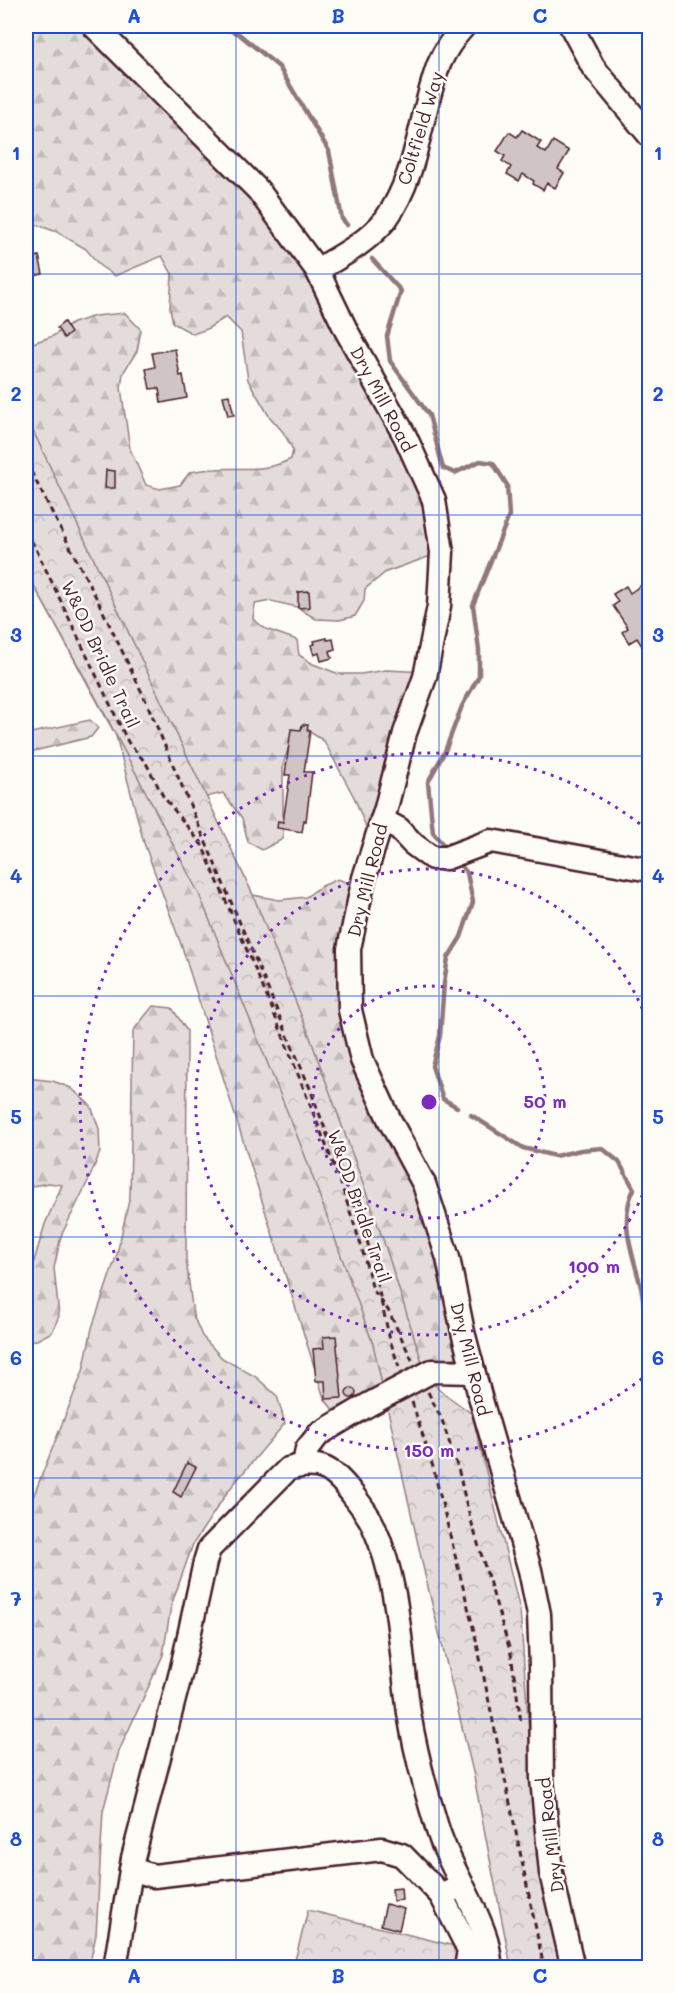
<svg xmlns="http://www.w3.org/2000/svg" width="675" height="1993" viewBox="0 0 675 1993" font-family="Mali,sans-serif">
<defs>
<pattern id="forest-firs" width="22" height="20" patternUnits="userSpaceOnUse" patternTransform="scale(1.5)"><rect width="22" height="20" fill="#e3dcda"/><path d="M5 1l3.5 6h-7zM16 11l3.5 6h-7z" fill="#c4bcbb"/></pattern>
<pattern id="park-crowns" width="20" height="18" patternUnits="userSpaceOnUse" patternTransform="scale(1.5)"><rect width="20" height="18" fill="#e3dcda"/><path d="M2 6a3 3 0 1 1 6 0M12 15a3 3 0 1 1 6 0" fill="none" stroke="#c4bcbb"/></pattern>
</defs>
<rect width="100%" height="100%" fill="#fdfcf7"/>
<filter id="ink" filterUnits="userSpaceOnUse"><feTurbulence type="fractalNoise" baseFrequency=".0167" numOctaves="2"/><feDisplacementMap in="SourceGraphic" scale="12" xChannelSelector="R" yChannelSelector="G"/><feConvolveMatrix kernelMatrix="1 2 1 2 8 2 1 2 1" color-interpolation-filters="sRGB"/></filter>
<g filter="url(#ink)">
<g fill="url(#forest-firs)" stroke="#967e82" stroke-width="1.5">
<path d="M26 26H93L258 190 405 436 442 552 386 572 365 589 364 601 355 616 340 620 316 619 297 607 271 601 255 604 253 619 266 629 297 640 299 655 313 664 339 674H361L386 670 426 672 371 854 366 827 354 797 324 741 307 730 293 733 283 765V839L262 850 248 842 242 818 223 793 206 797 253 895 279 900 306 897 320 887 338 879 362 888 350 1005 424 1184 470 1356 422 1362 362 1274 382 1384 333 1410 324 1398 183 950 144 843 116 736 26 571V341L33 343 53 336 73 323 95 316 125 313 141 330 137 351 123 373 121 388 130 449 146 485 160 489 180 485 190 472C198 471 207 469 215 469 244 467 264 473 291 459L293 450 283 432 269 416 248 380 241 332 226 317 207 329 193 334 173 323 170 308 172 274 162 256 115 276 100 266 86 249 57 232 26 221Z"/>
<path d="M90 720 98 728 91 737 26 753V734Z"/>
<path d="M153 1006 172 1008 187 1031 186 1259 193 1315 202 1336 222 1358 256 1377 277 1396 285 1423 228 1491 193 1544 171 1606 163 1655 119 1751 103 1811 96 1935 89 1967H26V1515L83 1371 92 1328 117 1254 130 1196 133 1031Z"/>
<path d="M26 1078 53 1081 71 1088 91 1106 99 1129 100 1152 90 1177 61 1236 54 1268 59 1316 52 1332 37 1340 26 1341V1288L45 1224 62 1185 49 1183 26 1187Z"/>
</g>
<g fill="url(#park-crowns)" stroke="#967e82" stroke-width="1.5">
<path d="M26 416 253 895 311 1040 384 1242 422 1362 438 1389 472 1414 520 1610 536 1827 563 1967H511L473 1772 425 1575 373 1344 304 1153 199 894 106 716 26 571Z"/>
<path d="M308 1910 463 1948 457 1967 293 1968Z"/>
</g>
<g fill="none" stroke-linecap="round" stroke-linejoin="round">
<g stroke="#91777b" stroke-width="4.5">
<path d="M218 26 239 34 279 67 329 151 342 219 347 225"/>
<path d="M372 259 401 291 387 336 390 361 429 415 443 468 455 473 480 461 493 463 507 485 509 516 473 605 479 650V676L462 706 445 751 428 782 433 833 446 848"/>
<path d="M457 861 467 873 473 902 461 937 448 958 444 983 440 1036 432 1066 443 1099 457 1107"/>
<path d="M471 1115 523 1148 555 1156 581 1150 602 1148 619 1162 634 1189C617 1223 635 1258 642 1292 646 1314 648 1335 650 1357"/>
</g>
</g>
<g fill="#d0c5c4" stroke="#4a1f2b" stroke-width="1.5">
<path d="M522 130 541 142 537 148 546 153 553 141 569 151 558 169 564 173 555 188 547 183 543 190 533 184 534 181 523 174 519 181 507 174 511 167 502 161 505 156 497 151 509 132 517 137Z"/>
<path d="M39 256 43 274 26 278V259Z"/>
<path d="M64 322 71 333 64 338 57 328Z"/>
<path d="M175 349 180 376 183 375 187 398 161 403 159 388 150 389 146 369 155 367 152 353Z"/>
<path d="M229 395 234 415 228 416 223 396Z"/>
<path d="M106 470 115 471V488H105Z"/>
<path d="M650 579V600L647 601 650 604V647L647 643 642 646 637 638 629 643 622 632 628 628 613 606 618 602 613 594 626 586 630 593Z"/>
<path d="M309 591 310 607 298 608V592Z"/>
<path d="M327 638V640L333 639 335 649 330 651 332 658 321 661 319 653 314 655 311 645 315 644 314 641Z"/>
<path d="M302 725H308L307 730 310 731 304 772H312L306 821 304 820 302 832 277 828 278 821 283 822 290 775H285L291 729 301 730Z"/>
<path d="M336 1336 342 1398 326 1399 325 1381H316L313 1349 324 1348 323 1337Z"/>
<circle cx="351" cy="1393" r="5"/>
<path d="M187 1463 196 1467 181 1497 173 1492Z"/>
<path d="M401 1888 402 1900 393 1901 392 1889Z"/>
<path d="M386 1904 404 1909 399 1930 381 1925Z"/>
</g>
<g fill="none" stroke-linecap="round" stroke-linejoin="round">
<g stroke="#4a1f2b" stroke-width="27">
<g id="minor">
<path d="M94 26 258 190 317 270 347 332 405 436 434 500 442 552 439 606 425 677 405 733 386 808 364 878 349 949 350 1010 362 1060 390 1121 424 1184 448 1258 463 1332 481 1400 530 1570 539 1614 541 1666 542 1779 551 1873 573 1968"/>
<path d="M571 26 593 67 650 136"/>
<path d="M317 270C341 256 368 242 386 219 418 175 420 114 439 64 445 50 454 37 464 26"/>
<path d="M382 820 399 829 413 844 432 858H446L491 841 650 870"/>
<path d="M304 1465 307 1449 319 1434 368 1405 432 1371 473 1372"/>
<path d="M131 1869 154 1876 382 1849 402 1855 441 1895 462 1885"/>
<path d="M441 1895 469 1950 466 1968"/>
<path d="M115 1968 133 1858 182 1668 205 1562 209 1549 288 1469C320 1460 333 1468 353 1495 360 1504 368 1514 373 1525 400 1584 400 1650 409 1713 415 1750 425 1788 436 1824 447 1863 472 1897 485 1936 489 1946 489 1957 491 1968"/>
</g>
</g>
<g stroke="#4a1f2b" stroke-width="3" stroke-dasharray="6 4.5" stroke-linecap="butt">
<path d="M26 462 99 603 146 701 309 1086 368 1244 390 1340 399 1367"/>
<path d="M26 531 37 551 128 742 146 763 163 796 202 845 273 1011 339 1178 361 1245 373 1290 388 1310 413 1362"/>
<path d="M428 1392 442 1420 459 1472 467 1507 511 1654 521 1722"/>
<path d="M412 1402 433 1467 476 1639 544 1968"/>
</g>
<use href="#minor" stroke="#fdfcf7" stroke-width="22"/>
</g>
</g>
<path fill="none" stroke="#1d4ed8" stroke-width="1.5" stroke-opacity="0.55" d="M236 26V1968M439 26V1968M26 274H650M26 515H650M26 756H650M26 996H650M26 1237H650M26 1478H650M26 1719H650"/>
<g fill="none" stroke="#7b2cbf" stroke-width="3" stroke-dasharray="3 6">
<circle cx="429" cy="1102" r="116"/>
<path d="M649 1178A233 233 0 1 1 649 1026"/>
<path d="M649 1373A349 349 0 1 1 649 831"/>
</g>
<g text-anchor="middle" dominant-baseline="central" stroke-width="5" stroke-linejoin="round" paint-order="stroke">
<g font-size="18" fill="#4a1f2b" stroke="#fdfcf7">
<text transform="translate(420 128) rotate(-73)">Coltfield Way</text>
<text transform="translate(383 399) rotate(62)">Dry Mill Road</text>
<text transform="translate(101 654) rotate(65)">W&amp;OD Bridle Trail</text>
<text transform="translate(367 880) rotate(-76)">Dry Mill Road</text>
<text transform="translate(360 1206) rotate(71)">W&amp;OD Bridle Trail</text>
<text transform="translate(471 1359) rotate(76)">Dry Mill Road</text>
<text transform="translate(550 1835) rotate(-97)">Dry Mill Road</text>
</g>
</g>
<circle cx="429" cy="1102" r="9" fill="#7b2cbf" stroke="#fdfcf7" stroke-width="3"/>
<g font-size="18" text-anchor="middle" font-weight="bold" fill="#7b2cbf" stroke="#fdfcf7" stroke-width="5" stroke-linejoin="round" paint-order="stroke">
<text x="545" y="1108">50 m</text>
<text x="594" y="1273">100 m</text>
<text x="429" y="1457">150 m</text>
</g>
<rect width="675" height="1993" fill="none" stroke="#fdfcf7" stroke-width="66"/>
<rect x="33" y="33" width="609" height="1927" fill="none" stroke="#1d4ed8" stroke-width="2"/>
<g font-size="20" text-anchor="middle" font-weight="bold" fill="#1d4ed8">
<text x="134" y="23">A</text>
<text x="338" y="23">B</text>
<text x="540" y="23">C</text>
<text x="16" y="160">1</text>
<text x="658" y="160">1</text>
<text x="16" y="401">2</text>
<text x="658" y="401">2</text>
<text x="16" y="642">3</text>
<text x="658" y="642">3</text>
<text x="16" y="883">4</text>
<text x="658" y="883">4</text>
<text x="16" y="1124">5</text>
<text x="658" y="1124">5</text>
<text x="16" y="1365">6</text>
<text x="658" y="1365">6</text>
<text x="16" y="1606">7</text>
<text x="658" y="1606">7</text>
<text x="16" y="1846">8</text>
<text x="658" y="1846">8</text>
<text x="134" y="1983">A</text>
<text x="338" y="1983">B</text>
<text x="540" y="1983">C</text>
</g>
</svg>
